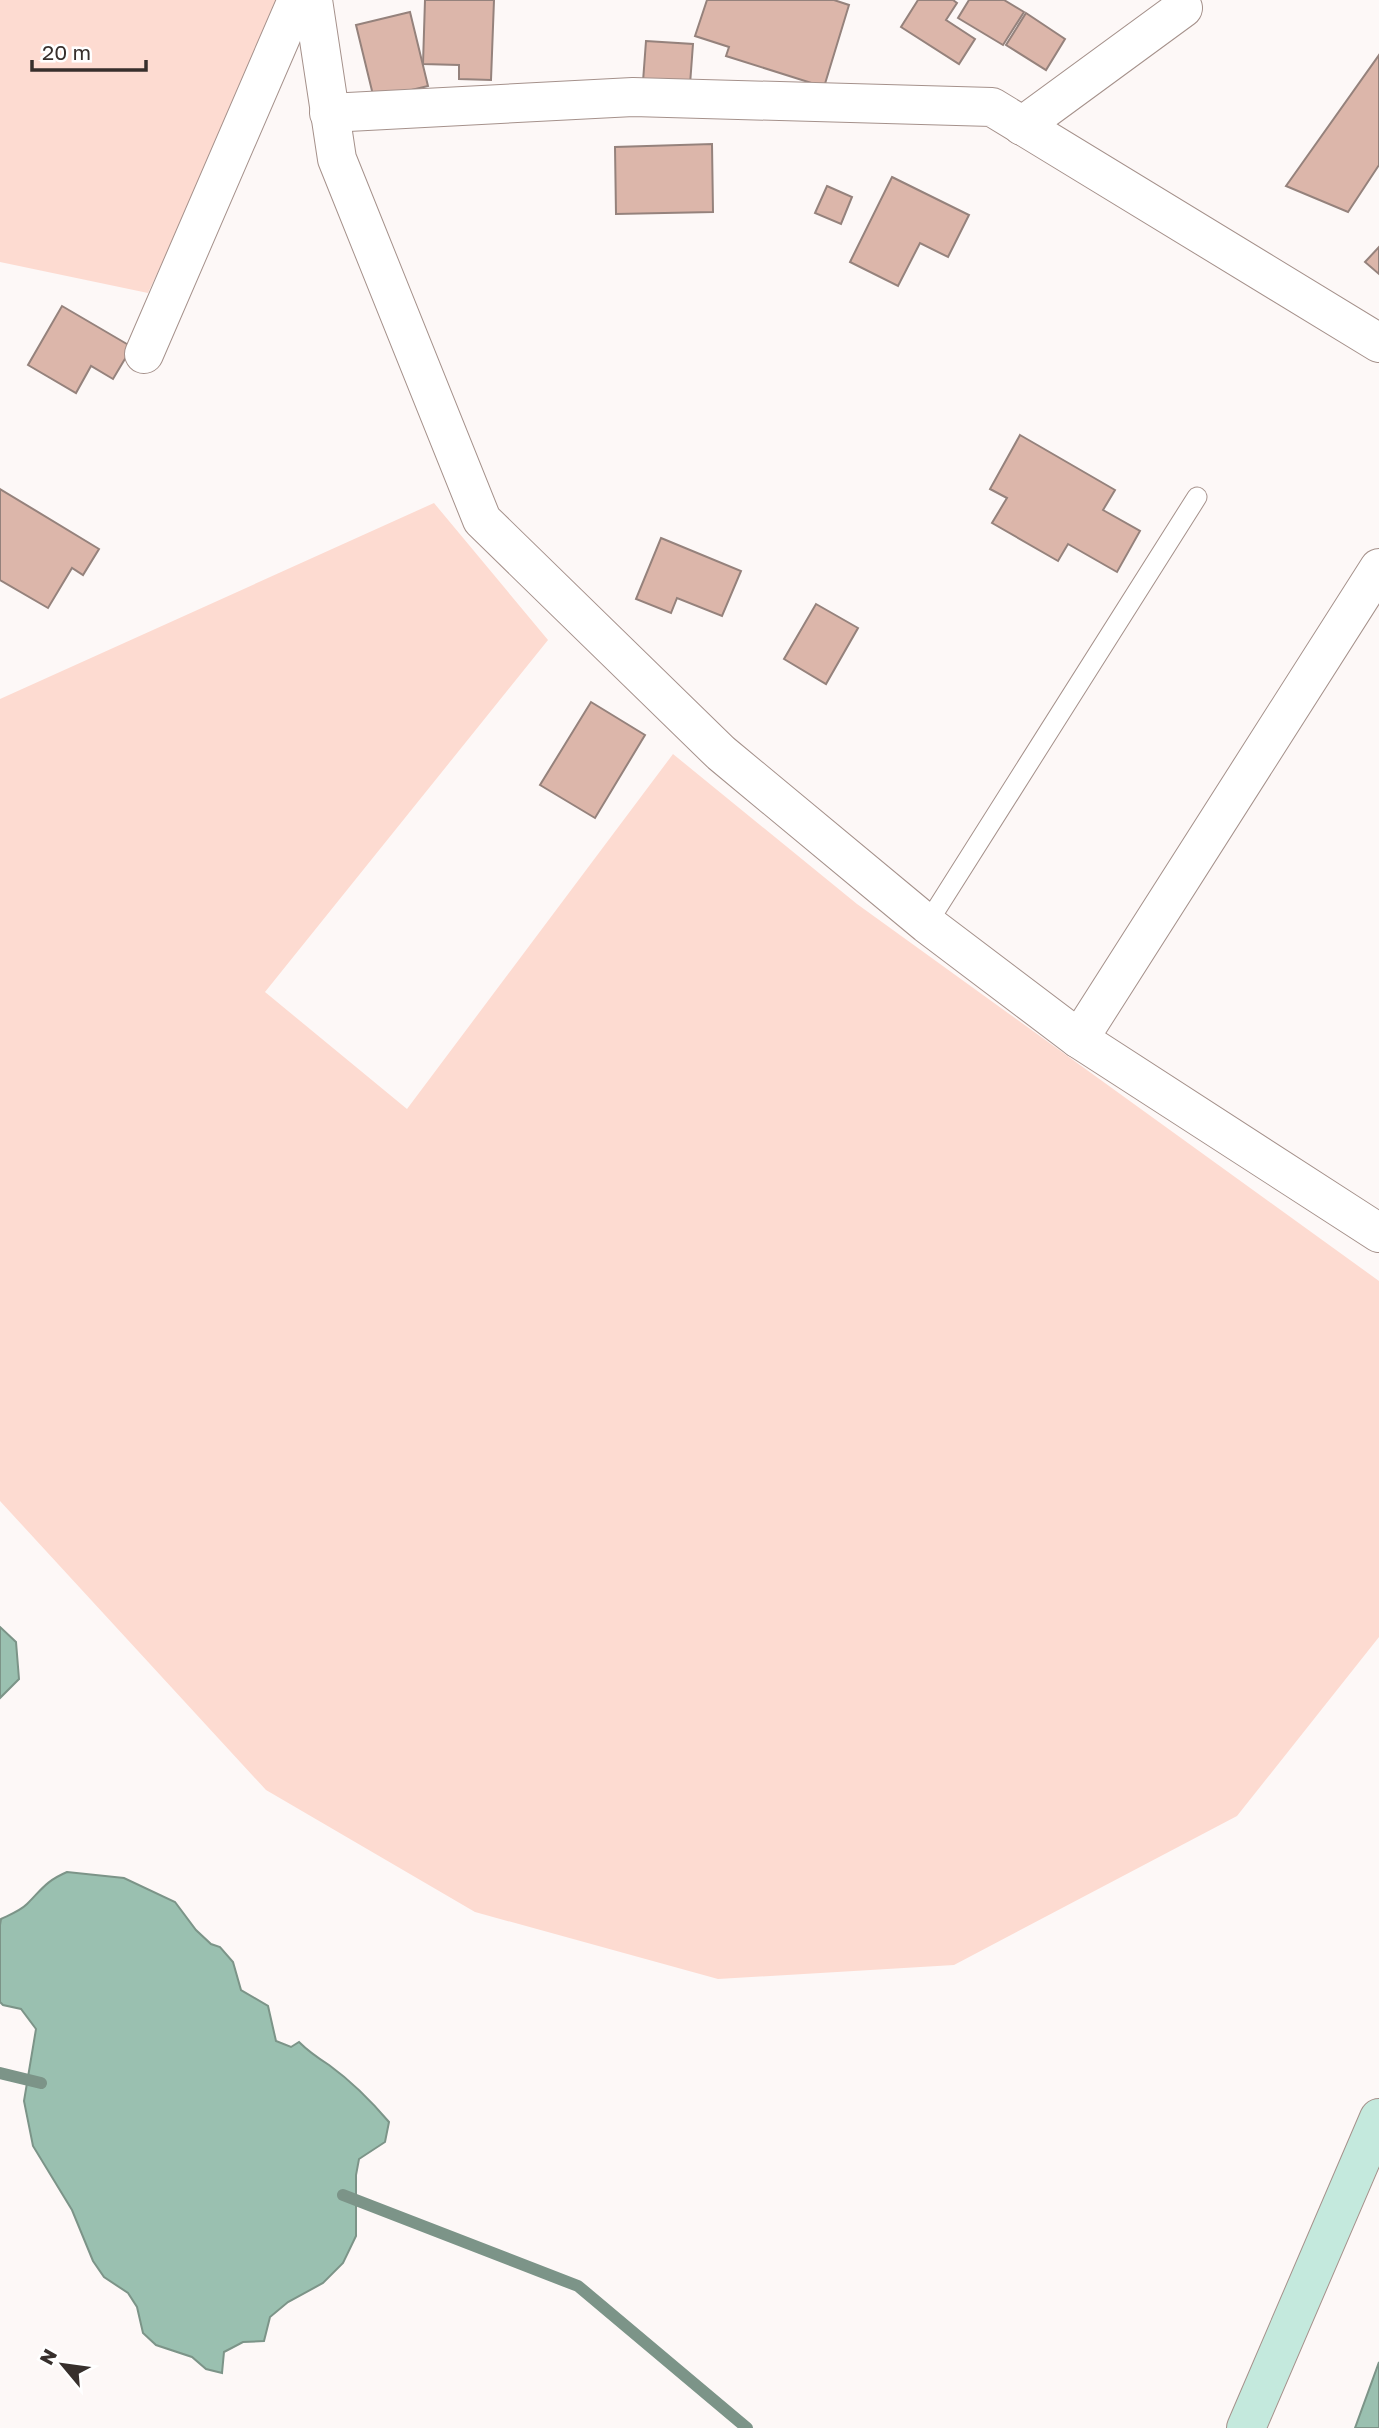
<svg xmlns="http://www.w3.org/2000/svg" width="1379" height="2428" viewBox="0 0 1379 2428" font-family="'Golos Text',sans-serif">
<rect width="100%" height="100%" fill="#fdf8f7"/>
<g fill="#fddbd1">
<path d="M0 0H285L148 293 0 262Z"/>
<path d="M434 503 548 640 265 992 407 1109 673 754 857 904 1379 1281V1637L1237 1816 954 1965 718 1979 475 1912 266 1790 0 1501V699Z"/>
</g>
<g fill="#9ac0b0" stroke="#7c9488" stroke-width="2">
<path d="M0 1627 16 1642 19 1679 0 1698Z"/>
<path d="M67 1872 124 1878 175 1902 196 1930 211 1944 220 1947 233 1962 241 1990 268 2006 276 2041 291 2047 299 2042C309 2052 318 2058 329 2065 351 2081 372 2102 389 2122L385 2142 359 2159 356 2175V2236L343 2263 323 2283 288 2302 270 2317 264 2341 243 2342 224 2352 222 2373 206 2369 192 2357 156 2345 143 2333 137 2307 128 2293 104 2277 93 2261 72 2210 33 2146 24 2101 36 2029 21 2009 3 2005 0 2002V1925L1 1919C9 1915 20 1911 27 1904 42 1889 46 1881 67 1872Z"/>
<path d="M1379 2362V2428H1355Z"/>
</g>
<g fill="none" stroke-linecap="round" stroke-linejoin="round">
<g stroke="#7c9488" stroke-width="12">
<path d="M0 2073 41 2083"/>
<path d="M343 2195 578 2286 747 2428"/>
</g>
</g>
<g fill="#dcb6aa" stroke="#95827c" stroke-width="2">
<path d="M425 0H494L491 80 459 79V65L423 64Z"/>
<path d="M707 0H834L849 5 824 87 726 56 729 47 695 36Z"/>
<path d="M918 0H953L957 3 946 20 975 39 959 64 901 27Z"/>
<path d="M969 0H1004L1024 12 1003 45 958 18Z"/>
<path d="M410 12 428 86 374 99 356 25Z"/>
<path d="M1026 13 1065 39 1046 70 1006 45Z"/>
<path d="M646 41 693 44 689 98 642 95Z"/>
<path d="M1379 55V165L1348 212 1286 186Z"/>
<path d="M712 144 713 212 616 214 615 147Z"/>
<path d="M892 177 969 215 948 257 920 243 898 286 850 262Z"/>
<path d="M827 186 852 197 841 224 815 213Z"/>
<path d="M1379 247V274L1365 262Z"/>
<path d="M62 306 132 347 113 379 91 366 76 393 28 365Z"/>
<path d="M1020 435 1115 490 1103 510 1140 531 1117 572 1068 544 1058 561 992 523 1007 498 990 489Z"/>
<path d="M0 489 99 549 83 575 72 568 48 608 0 580Z"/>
<path d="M661 538 741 571 722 616 677 598 671 613 636 599Z"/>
<path d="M816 604 858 628 826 684 784 659Z"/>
<path d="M591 702 645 735 595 818 540 785Z"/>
</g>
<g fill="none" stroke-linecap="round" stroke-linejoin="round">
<g stroke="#a5918b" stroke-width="21">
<path id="service" d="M927 924 1197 497"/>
</g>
<g stroke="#a5918b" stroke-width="40">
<g id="minor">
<path d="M329 113 633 97 992 107 1379 343"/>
<path d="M1022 126 1183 8"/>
<path d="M144 354 297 0"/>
<path d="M1079 1039 1379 568"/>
</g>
</g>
<g stroke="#a5918b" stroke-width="40">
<path id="tertiary" d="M313 0 337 159 482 520 721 753 927 924 1079 1039 1379 1233"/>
</g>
<g stroke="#a5918b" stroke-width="40">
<path id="secondary" d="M1246 2428 1379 2118"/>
</g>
<use href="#service" stroke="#fff" stroke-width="19"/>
<use href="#minor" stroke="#fff" stroke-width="38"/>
<use href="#tertiary" stroke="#fff" stroke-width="38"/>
<use href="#secondary" stroke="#c4e9dd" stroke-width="38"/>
</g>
<g transform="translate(63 2365) rotate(299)" stroke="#ffffff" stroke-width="5" paint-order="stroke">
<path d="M0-5L12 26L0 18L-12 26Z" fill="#372f2c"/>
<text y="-10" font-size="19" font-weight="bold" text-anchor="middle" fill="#372f2c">N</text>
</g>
<path d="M32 60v10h114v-10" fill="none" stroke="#372f2c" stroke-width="3.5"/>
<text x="42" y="60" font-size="21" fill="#372f2c" stroke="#ffffff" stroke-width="5" paint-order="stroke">20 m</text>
</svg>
